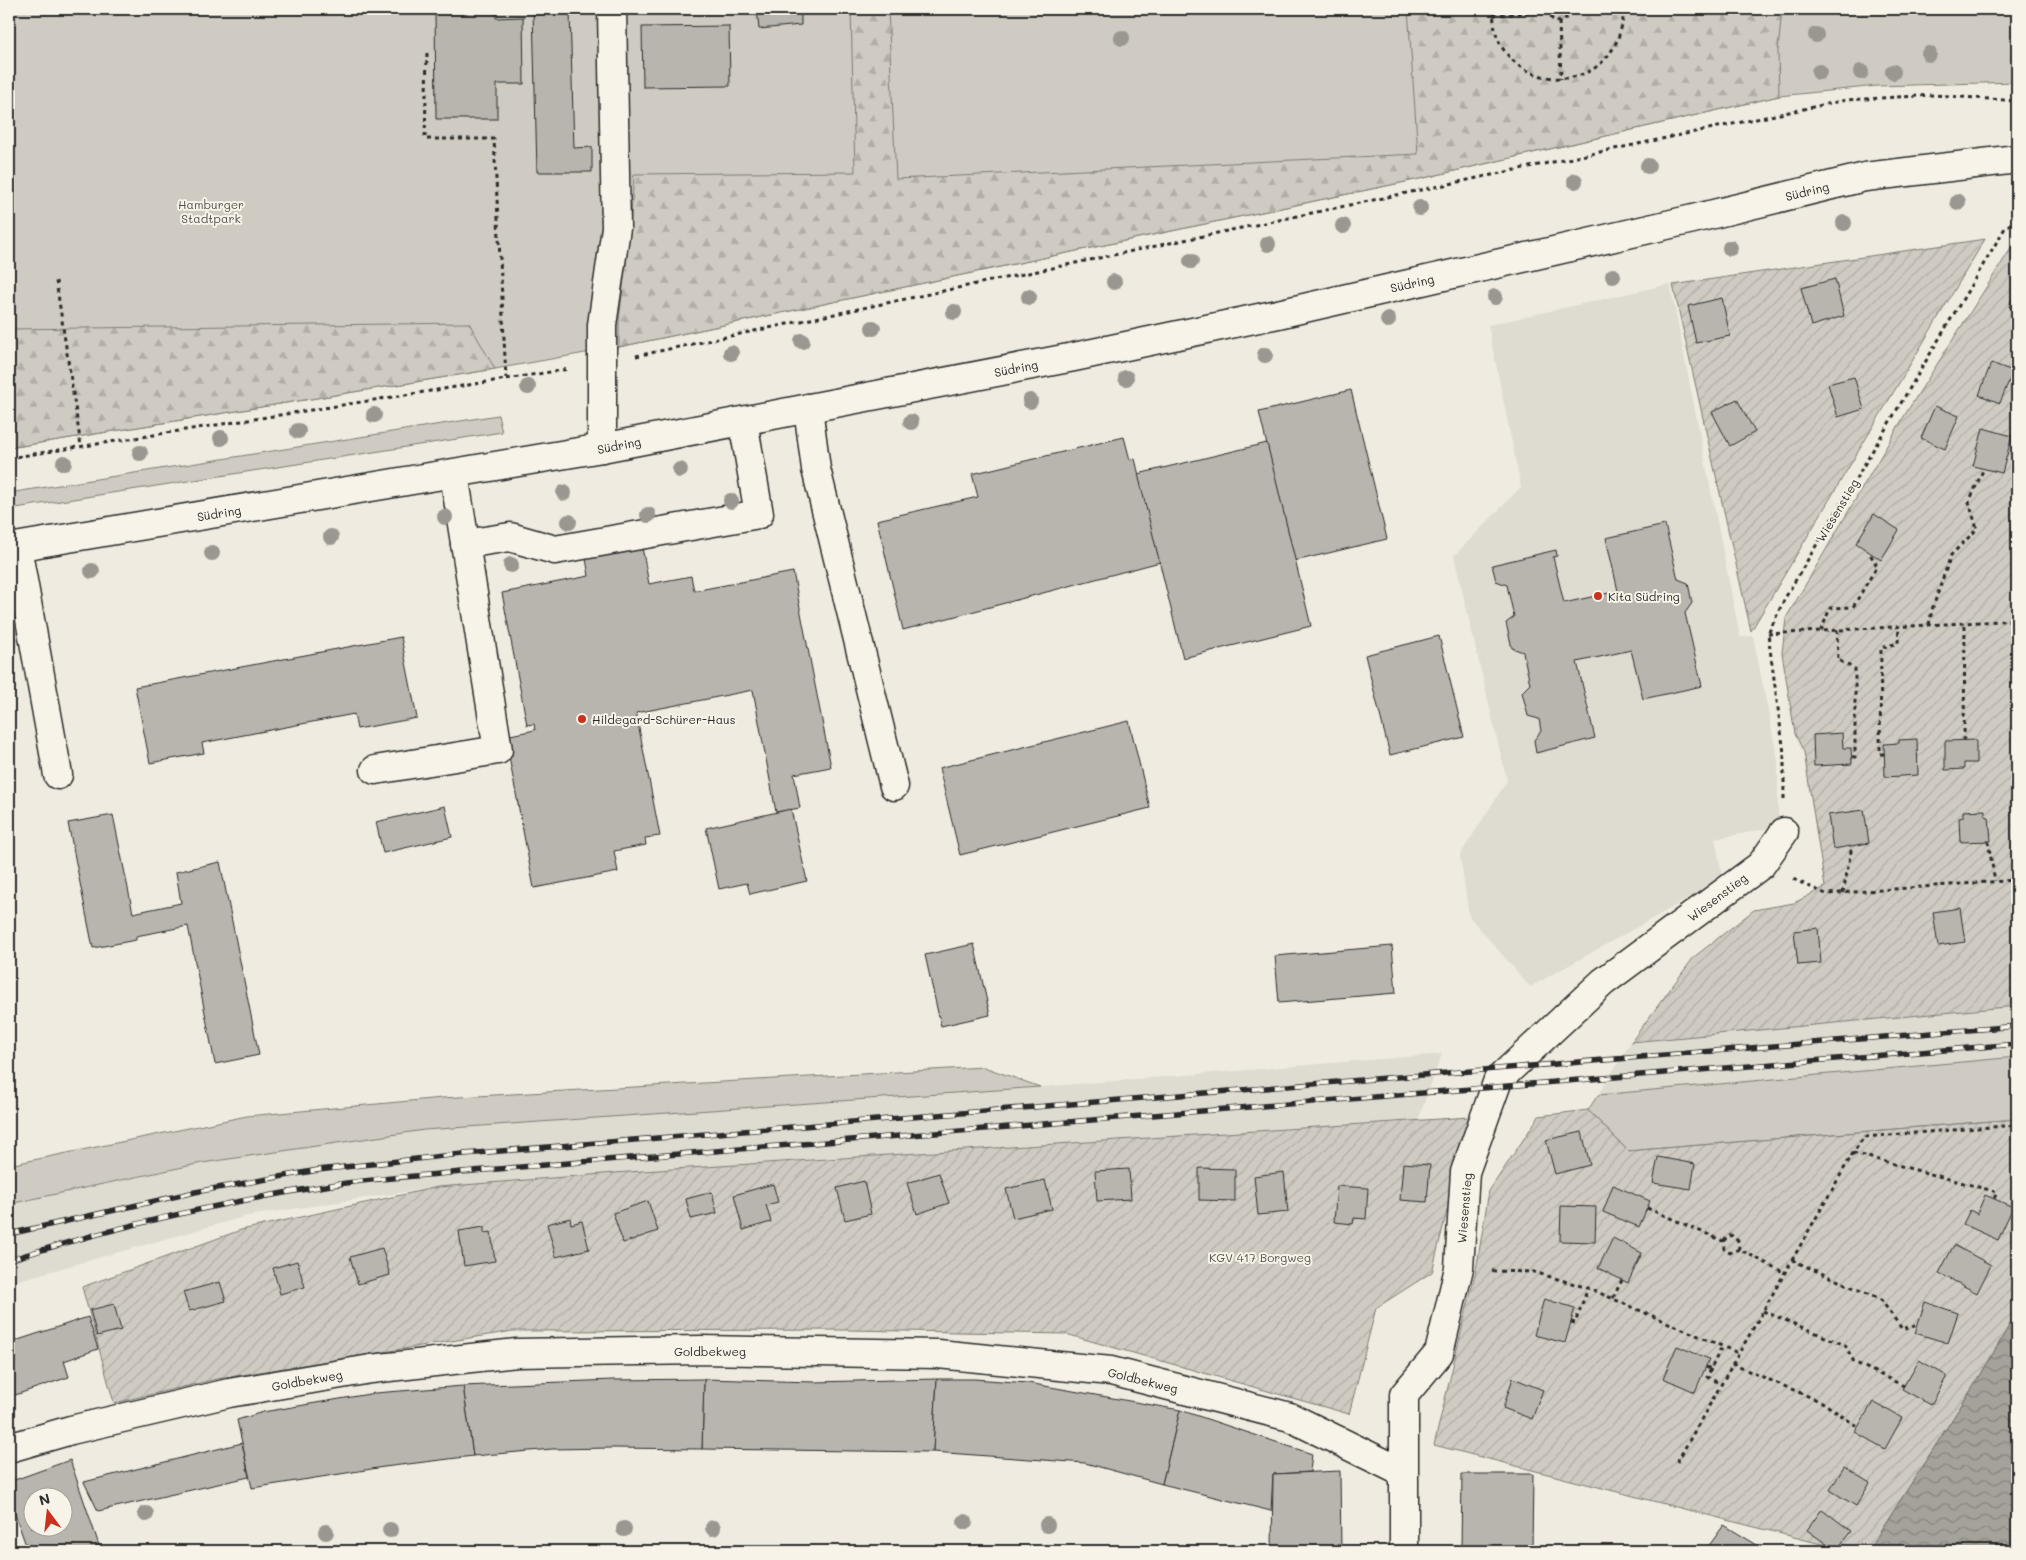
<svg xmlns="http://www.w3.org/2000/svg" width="2026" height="1560" viewBox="0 0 2026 1560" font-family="Mali,sans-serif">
<defs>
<pattern id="forest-firs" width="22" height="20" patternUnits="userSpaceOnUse" patternTransform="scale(1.25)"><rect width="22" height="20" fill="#cfcbc2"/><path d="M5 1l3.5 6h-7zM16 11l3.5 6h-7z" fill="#b2aea7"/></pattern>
<pattern id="garden-furrows" width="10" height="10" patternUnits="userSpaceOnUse" patternTransform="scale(1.25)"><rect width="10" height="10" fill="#cfcbc2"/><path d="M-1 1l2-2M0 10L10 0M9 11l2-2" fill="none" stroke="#b2aea7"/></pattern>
<pattern id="water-waves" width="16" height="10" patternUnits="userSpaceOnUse" patternTransform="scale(1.25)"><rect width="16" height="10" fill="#a4a29a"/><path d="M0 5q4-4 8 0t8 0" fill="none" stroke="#86847e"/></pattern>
</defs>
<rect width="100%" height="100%" fill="#efebe0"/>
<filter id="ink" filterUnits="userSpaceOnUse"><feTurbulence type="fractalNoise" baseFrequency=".02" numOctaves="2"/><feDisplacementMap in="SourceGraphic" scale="10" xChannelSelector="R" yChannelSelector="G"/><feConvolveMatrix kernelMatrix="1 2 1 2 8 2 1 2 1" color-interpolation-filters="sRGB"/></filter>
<g filter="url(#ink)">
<g fill="#dedbd1">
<path d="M1670 284 1740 637 1753 636 1778 761V817L1770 828 1715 839 1723 879 1530 987 1469 916 1460 855 1507 781 1454 556 1521 487 1488 325Z"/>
<path d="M2017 1006V1057L1598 1095 1631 1042Z"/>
<path d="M1442 1054 1418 1120 628 1172 438 1187 247 1216 9 1283V1204L202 1163 424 1130 1040 1087Z"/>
</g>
<g fill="#cfcbc2" stroke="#7d7b76">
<path d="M9 9H2017V82L1877 86 1779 96 1424 178 619 347 495 369 9 448Z"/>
<path d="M498 415 502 432 9 509V493Z"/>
<path d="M2017 1057V1119L1628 1151 1588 1110 1598 1095Z"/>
<path d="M984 1067 1040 1087 424 1130 202 1163 9 1204V1165L247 1116 442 1098Z"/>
</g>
<g fill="url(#forest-firs)" stroke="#7d7b76">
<path d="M851 9H888L896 179 1418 154 1408 9H1782L1778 51 1779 96 1424 178 619 347V321L630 229 634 174 855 172Z"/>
<path d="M469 323 495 369 9 448V329Z"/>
</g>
<g fill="url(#garden-furrows)" stroke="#7d7b76">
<path d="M1985 239 1751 631 1673 285Z"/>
<path d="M2017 239V1006L1631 1042 1694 957 1754 910 1794 903 1825 887 1804 752 1795 734 1782 653 1786 618 1906 413Z"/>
<path d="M1588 1110 1628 1151 2017 1119V1312L1980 1376 1868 1551H1852L1821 1544 1434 1445 1476 1270 1489 1191 1539 1116Z"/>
<path d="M1470 1117 1432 1272 1376 1308 1349 1414 1066 1334 850 1330 513 1331 217 1379 114 1403 82 1287 241 1230 438 1187 628 1172Z"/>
</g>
<path fill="url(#water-waves)" stroke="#74726e" d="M2017 1312V1551H1868L1980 1376Z"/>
<g fill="#b8b5ae" stroke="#2b2b2b" fill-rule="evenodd">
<path d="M435 9H496V18L523 17 524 84H497V119H436Z"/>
<path d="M533 9H554V14L570 13 574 148 592 147V172H537Z"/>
<path d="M757 9H801V25L759 29Z"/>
<path d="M729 26 730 86 643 87 642 27Z"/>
<path d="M1835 279 1844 316 1811 326 1801 288Z"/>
<path d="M2017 286V310L2009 307Z"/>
<path d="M1722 298 1730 336 1696 343 1688 306Z"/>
<path d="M1991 363 2013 371 2000 403 1979 395Z"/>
<path d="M1854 377 1864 409 1838 417 1828 384Z"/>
<path d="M1351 390 1387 539 1295 561 1259 412Z"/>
<path d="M1737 399 1755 432 1730 446 1712 412Z"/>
<path d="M1935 406 1959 416 1945 449 1921 438Z"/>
<path d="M1983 428 2012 436 2002 473 1973 466Z"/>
<path d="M1124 437 1130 460 1135 459 1160 562 903 630 877 520 978 497 972 474Z"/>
<path d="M1267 443 1311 626 1183 658 1138 474Z"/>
<path d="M1874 514 1899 530 1881 560 1856 543Z"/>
<path d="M1665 525 1678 579 1688 583 1692 603 1685 613 1702 686 1643 699 1631 650 1577 662 1595 738 1536 753 1534 740 1541 731 1539 719 1528 716 1522 692 1530 684 1523 652 1512 648 1506 623 1514 617 1507 585 1496 581 1492 565 1556 550 1557 556 1553 557 1564 603 1618 591 1606 538Z"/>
<path d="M641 542 649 584 691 576 694 591 793 572 831 767 794 774 800 808 776 812 753 690 636 713 660 836 645 838 646 845 614 851 618 872 534 888 505 736 535 730 534 724 527 725 502 593 589 576 585 553Z"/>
<path d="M1439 636 1464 737 1390 755 1365 655Z"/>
<path d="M401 637 417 718 357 729 354 714 202 743 204 753 150 763 135 687Z"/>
<path d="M1129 721 1150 808 960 855 939 768Z"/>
<path d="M1842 733 1843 748H1851L1852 764 1814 766 1813 735Z"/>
<path d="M1917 739 1918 775 1885 777 1884 744 1899 743V740Z"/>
<path d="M1976 740V763H1964V769L1945 770V741Z"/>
<path d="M445 806 452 837 383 853 376 822Z"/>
<path d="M791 809 807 881 750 894 747 883 719 889 706 828Z"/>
<path d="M1864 810 1869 843 1833 849 1828 815Z"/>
<path d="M1985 810V816L1989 817 1991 841 1960 842 1959 818 1963 817V811Z"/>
<path d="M113 815 133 913 181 903 176 872 220 862 259 1055 215 1064 188 926 136 936V940L93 948 68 823Z"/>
<path d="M1960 908 1965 942 1938 946 1933 912Z"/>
<path d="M1818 928 1821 963 1798 965 1794 931Z"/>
<path d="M974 944 990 1015 941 1026 925 955Z"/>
<path d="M1392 946 1396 993 1279 1003 1275 956Z"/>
<path d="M1582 1132 1590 1165 1555 1174 1546 1140Z"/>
<path d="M1658 1157 1695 1164 1691 1189 1653 1183Z"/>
<path d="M1403 1163 1430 1165 1427 1202 1400 1200Z"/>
<path d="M1199 1168 1235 1169V1201L1199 1200Z"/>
<path d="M1129 1169 1131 1199 1097 1201 1095 1171Z"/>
<path d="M1284 1172 1288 1212 1258 1215 1254 1176Z"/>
<path d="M939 1173 949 1203 917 1214 907 1183Z"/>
<path d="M1045 1180 1052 1209 1013 1218 1006 1189Z"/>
<path d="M864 1181 871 1214 845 1220 837 1188Z"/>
<path d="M773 1184 778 1202 766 1205 771 1222 743 1230 734 1195Z"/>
<path d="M1613 1185 1650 1201 1639 1227 1603 1212Z"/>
<path d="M1337 1186 1368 1188 1366 1219 1354 1218 1353 1224 1334 1222Z"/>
<path d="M712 1192 717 1213 691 1219 686 1199Z"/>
<path d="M1985 1195 2013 1207 1998 1240 1963 1224 1970 1210 1977 1214Z"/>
<path d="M648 1201 658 1231 623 1243 613 1213Z"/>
<path d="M1561 1206 1596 1207 1595 1242 1560 1241Z"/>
<path d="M570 1218 571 1224 582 1221 589 1249 556 1257 547 1224Z"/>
<path d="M484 1227V1233L491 1232 495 1261 464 1266 459 1231Z"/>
<path d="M1613 1238 1642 1253 1628 1283 1598 1268Z"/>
<path d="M1954 1245 1991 1265 1977 1293 1939 1273Z"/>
<path d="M382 1248 390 1275 358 1284 350 1257Z"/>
<path d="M297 1261 305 1287 280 1294 273 1268Z"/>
<path d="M220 1282 226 1301 189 1311 183 1292Z"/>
<path d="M1544 1299 1575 1308 1565 1343 1534 1335Z"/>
<path d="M1925 1302 1958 1313 1948 1343 1915 1333Z"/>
<path d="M114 1304 121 1330 97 1336 90 1310Z"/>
<path d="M88 1317 98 1349 64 1361 69 1377 9 1397V1343Z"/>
<path d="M1677 1346 1709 1359 1695 1392 1663 1378Z"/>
<path d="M1919 1360 1947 1376 1931 1405 1902 1389Z"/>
<path d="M1513 1378 1543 1390 1532 1419 1503 1408Z"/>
<path d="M704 1379 814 1382 937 1379 933 1452 702 1449Z"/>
<path d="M704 1379 702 1449 612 1448 552 1449 473 1456 463 1386 613 1380Z"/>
<path d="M937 1379H974L1028 1383 1180 1410 1162 1484 1085 1463 933 1452Z"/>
<path d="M463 1386 473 1456 384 1467 252 1488 237 1420 263 1412 375 1393Z"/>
<path d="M1873 1402 1902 1418 1885 1449 1855 1432Z"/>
<path d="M1180 1410 1312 1454 1310 1472 1273 1474 1271 1511 1162 1484Z"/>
<path d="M242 1443 249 1477 98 1511 84 1482Z"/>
<path d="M70 1460 101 1551H28L9 1497V1482ZM32 1498H62V1528H32Z"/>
<path d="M1844 1467 1870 1483 1856 1506 1830 1490Z"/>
<path d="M1340 1471 1341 1551H1272L1273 1474Z"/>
<path d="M1462 1474H1533L1532 1551H1461Z"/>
<path d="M1822 1509 1851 1531 1836 1551 1807 1530Z"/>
<path d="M1724 1525 1767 1551H1705Z"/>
</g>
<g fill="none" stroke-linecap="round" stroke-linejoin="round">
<g stroke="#2b2b2b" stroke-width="31">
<g id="minor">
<path d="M808 408 816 469 894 786"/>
<path d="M602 448V325L616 228 612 9"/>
<path d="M465 544 510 537 555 550 759 514 743 421"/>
<path d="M17 547 58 775"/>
<path d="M9 548 602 448 1074 357 1278 314 1693 219 1865 177 2017 159"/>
<path d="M375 770 498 750 454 474"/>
<path d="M9 1448 71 1430 229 1393 371 1369 517 1353 701 1350 938 1354 1111 1371 1290 1417 1402 1472"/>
<path d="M1404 1551V1395L1439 1353 1459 1268 1465 1172 1498 1080 1603 982 1761 865 1784 832"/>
</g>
</g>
<g stroke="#2b2b2b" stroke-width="3" stroke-dasharray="4 4" stroke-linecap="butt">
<path d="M1494 9C1486 90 1618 112 1624 9"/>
<path d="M1549 9C1548 16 1552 21 1559 22L1568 17 1569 9"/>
<path d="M1569 11 1615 9"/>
<path d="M1493 15 1548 12"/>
<path d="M1559 22 1561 79"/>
<path d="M427 53 425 139H494L506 378"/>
<path d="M56 281 81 446"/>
<path d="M636 356 1846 100 1934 95 2017 101"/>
<path d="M9 458 569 369"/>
<path d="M1929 625 1932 610 1951 555 1977 529 1969 502 1984 468"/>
<path d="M1837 630 1838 660 1855 669V757L1851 756"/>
<path d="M1821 631 1830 608 1853 607 1877 566 1869 552"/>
<path d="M1768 634 2017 620"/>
<path d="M1964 741 1965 623"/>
<path d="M1884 754H1880L1881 648 1898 643 1899 626"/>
<path d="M1784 799V753L1768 634 1785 598 2005 228 2017 219"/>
<path d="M1988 841 1995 881"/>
<path d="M1793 879 1826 894 2017 880"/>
<path d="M1843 893 1852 846"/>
<path d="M1853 1153 1997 1192 1994 1199"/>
<path d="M1647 1208 1723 1241 1724 1249 1730 1253 1739 1249 1785 1273"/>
<path d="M1723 1241 1731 1235 1738 1241 1739 1249"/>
<path d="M1792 1260 1881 1300 1902 1329 1918 1324"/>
<path d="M1492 1271 1534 1272 1588 1288 1738 1353"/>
<path d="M1613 1298 1622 1280"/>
<path d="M1763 1311 1845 1345 1854 1362 1904 1386"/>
<path d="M1571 1322 1575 1323 1588 1288"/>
<path d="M1732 1364 1822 1402 1858 1427"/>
<path d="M1706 1367 1711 1369 1722 1346"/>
<path d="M1711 1369 1707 1377 1721 1384"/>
<path d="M1677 1462 1853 1153 1864 1137 2017 1125"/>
</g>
<use href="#minor" stroke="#f7f3e8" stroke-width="28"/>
<g stroke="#2b2b2b" stroke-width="5.5">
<g id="rail">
<path d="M9 1234 195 1192 318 1170 452 1155 2017 1026"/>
<path d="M9 1260C110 1228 214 1204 319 1187 370 1178 422 1176 473 1171L2017 1044"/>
</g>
</g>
<use href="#rail" stroke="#f7f3e8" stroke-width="4" stroke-dasharray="11" stroke-linecap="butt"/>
</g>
<g fill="#9a9791">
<circle cx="1816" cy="35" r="8"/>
<circle cx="1122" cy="38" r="8"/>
<circle cx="1929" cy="54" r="8"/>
<circle cx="1819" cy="72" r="8"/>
<circle cx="1861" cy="72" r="8"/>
<circle cx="1893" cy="72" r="8"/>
<circle cx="1648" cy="166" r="8"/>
<circle cx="1575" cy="181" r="8"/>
<circle cx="1958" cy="202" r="8"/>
<circle cx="1420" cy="208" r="8"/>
<circle cx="1844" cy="223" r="8"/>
<circle cx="1343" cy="226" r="8"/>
<circle cx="1268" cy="244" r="8"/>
<circle cx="1730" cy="248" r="8"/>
<circle cx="1191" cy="261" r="8"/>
<circle cx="1613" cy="276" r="8"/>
<circle cx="1114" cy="282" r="8"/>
<circle cx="1029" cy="297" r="8"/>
<circle cx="1495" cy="297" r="8"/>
<circle cx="954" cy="312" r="8"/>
<circle cx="1388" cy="320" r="8"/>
<circle cx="873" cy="328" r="8"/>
<circle cx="802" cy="341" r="8"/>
<circle cx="731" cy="353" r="8"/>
<circle cx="1265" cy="355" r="8"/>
<circle cx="1126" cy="378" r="8"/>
<circle cx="528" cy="387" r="8"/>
<circle cx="1030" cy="401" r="8"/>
<circle cx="374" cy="415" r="8"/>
<circle cx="911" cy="422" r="8"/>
<circle cx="298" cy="431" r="8"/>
<circle cx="221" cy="438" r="8"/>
<circle cx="140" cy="453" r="8"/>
<circle cx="64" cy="463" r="8"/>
<circle cx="680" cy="470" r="8"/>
<circle cx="564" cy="493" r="8"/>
<circle cx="731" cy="501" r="8"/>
<circle cx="648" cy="515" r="8"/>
<circle cx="445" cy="517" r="8"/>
<circle cx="569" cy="522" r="8"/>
<circle cx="331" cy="537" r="8"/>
<circle cx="212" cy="553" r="8"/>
<circle cx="511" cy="565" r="8"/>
<circle cx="92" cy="571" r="8"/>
<circle cx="146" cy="1514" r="8"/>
<circle cx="965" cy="1522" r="8"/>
<circle cx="1047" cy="1525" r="8"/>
<circle cx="713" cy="1528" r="8"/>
<circle cx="624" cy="1529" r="8"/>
<circle cx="390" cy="1530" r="8"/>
<circle cx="326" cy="1532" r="8"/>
</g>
</g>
<g fill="#c8321e" stroke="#f7f3e8" stroke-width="2">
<circle cx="1598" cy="596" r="5"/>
<circle cx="582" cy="719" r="5"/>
</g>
<g text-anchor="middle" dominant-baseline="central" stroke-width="4" stroke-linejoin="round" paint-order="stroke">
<g font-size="12" fill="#2b2b2b" stroke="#f7f3e8">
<text transform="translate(1807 191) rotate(-14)">Südring</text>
<text transform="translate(1412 283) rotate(-13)">Südring</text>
<text transform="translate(1016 368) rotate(-11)">Südring</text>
<text transform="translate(619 445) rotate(-11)">Südring</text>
<text transform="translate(1837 510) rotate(-59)">Wiesenstieg</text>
<text transform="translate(219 513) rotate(-9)">Südring</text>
<text transform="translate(1717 897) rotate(-37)">Wiesenstieg</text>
<text transform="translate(1464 1208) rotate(-85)">Wiesenstieg</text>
<text x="710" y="1351">Goldbekweg</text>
<text transform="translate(307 1380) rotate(-10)">Goldbekweg</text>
<text transform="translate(1143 1380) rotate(14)">Goldbekweg</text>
</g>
<g font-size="12" fill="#545351" stroke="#f7f3e8">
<text x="211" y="204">Hamburger<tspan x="211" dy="14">Stadtpark</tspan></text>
<text x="1260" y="1257">KGV 417 Borgweg</text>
</g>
<g font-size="12" fill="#2b2b2b" stroke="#f7f3e8" text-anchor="start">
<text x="1608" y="596">Kita Südring</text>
<text x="592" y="719">Hildegard-Schürer-Haus</text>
</g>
</g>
<rect width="2026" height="1560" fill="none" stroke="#f7f3e8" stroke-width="30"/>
<rect x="15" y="15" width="1996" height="1530" fill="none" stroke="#2b2b2b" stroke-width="2" filter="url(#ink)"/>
<g transform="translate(48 1512) rotate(345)"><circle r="24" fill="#f7f3e8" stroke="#a5a39c"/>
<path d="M0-4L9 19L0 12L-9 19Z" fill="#c8321e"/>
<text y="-8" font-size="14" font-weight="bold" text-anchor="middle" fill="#2b2b2b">N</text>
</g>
</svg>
